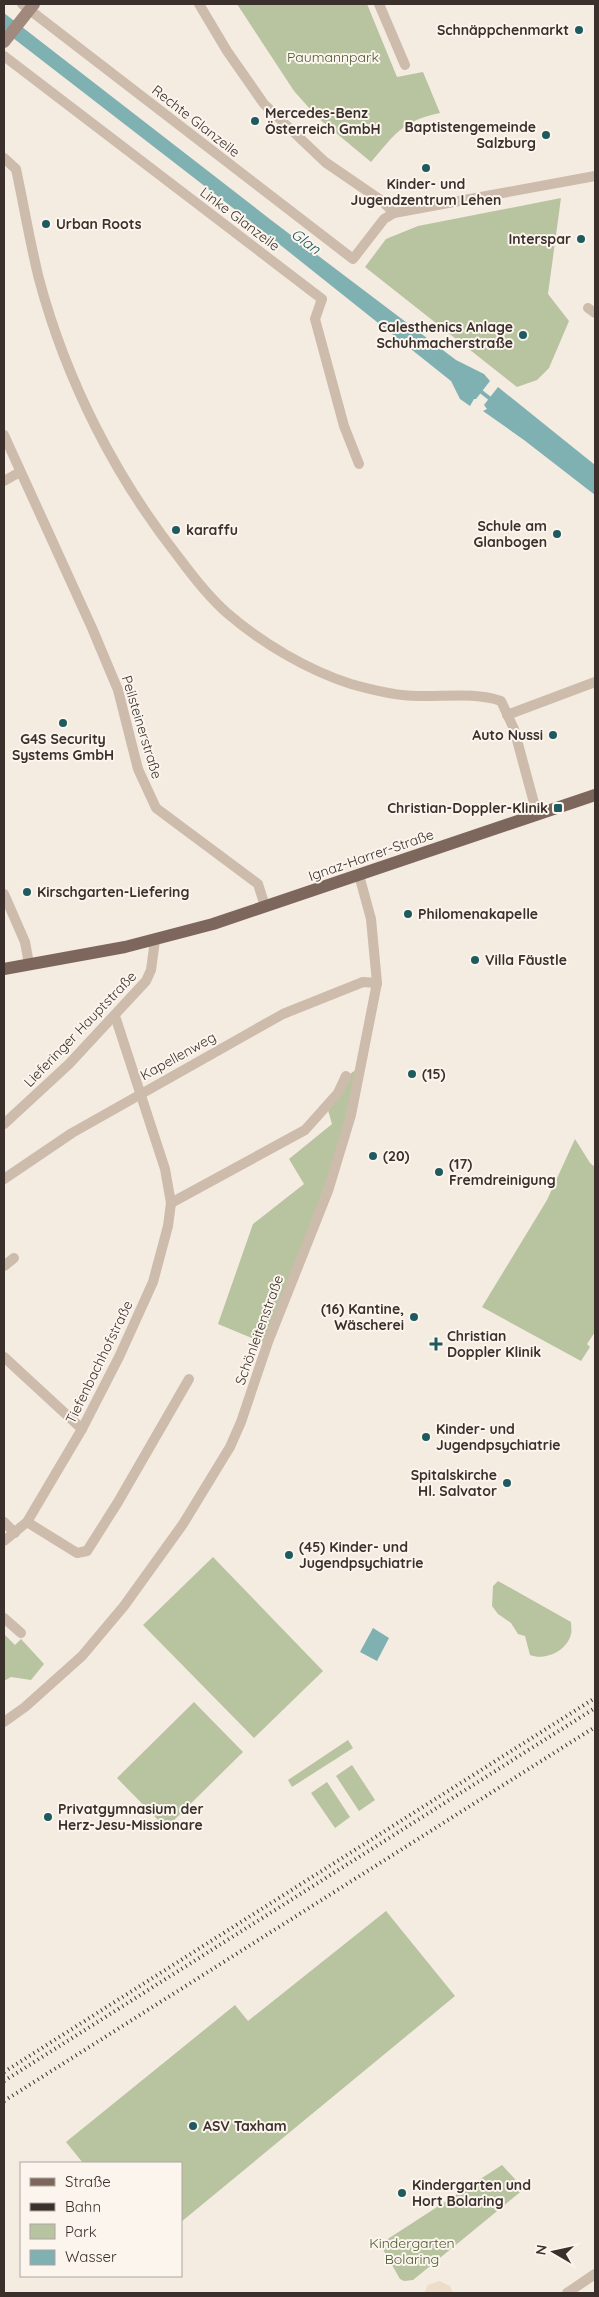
<svg xmlns="http://www.w3.org/2000/svg" width="599" height="2297" viewBox="0 0 599 2297" font-family="Quicksand,sans-serif">
<rect width="100%" height="100%" fill="#f4ebe1"/>
<g fill="#b8c4a0">
<path d="M237 4H367L397 77 423 72 440 113C402 121 395 134 371 162L318 118 294 91Z"/>
<path d="M561 198 548 294 569 321 549 368 537 380 517 387 365 267 386 239 418 226Z"/>
<path d="M357 1069 342 1132 323 1191 264 1343 218 1324 253 1224 304 1184 289 1159 332 1124 328 1110 350 1074Z"/>
<path d="M575 1139 590 1163 595 1167V1332L587 1344 590 1347 581 1361 482 1307 547 1200Z"/>
<path d="M213 1557 323 1671 254 1738 143 1625Z"/>
<path d="M498 1581 571 1622C571 1626 572 1631 571 1634 567 1651 545 1661 530 1655L525 1636 518 1634 511 1623 498 1614 492 1606 493 1586Z"/>
<path d="M4 1634 15 1645 21 1639 44 1664 31 1680 11 1677 4 1681Z"/>
<path d="M194 1702 243 1752 166 1828 117 1778Z"/>
<path d="M348 1740 353 1748 292 1787 288 1780Z"/>
<path d="M352 1765 375 1800 359 1811 336 1776Z"/>
<path d="M327 1782 350 1817 335 1828 311 1793Z"/>
<path d="M386 1911 455 1996 181 2222V2163H83L66 2142 235 2005 248 2021Z"/>
<path d="M502 2165 524 2189 413 2280 404 2281 400 2279 380 2244Z"/>
</g>
<path fill="#ecdcc8" d="M439 2281 450 2286 453 2293H424L428 2285Z"/>
<g fill="#7fb0b2">
<path d="M4 13 271 220 456 360 484 374 490 381 476 399H474L470 406 460 399 451 381 264 232 4 31Z"/>
<path d="M498 387 595 465V495L524 440 483 411 487 409 484 405Z"/>
<path d="M373 1628 389 1638 377 1661 360 1652Z"/>
</g>
<g fill="none" stroke-linecap="round" stroke-linejoin="round">
<path stroke="#7fb0b2" stroke-width="4" d="M479 390 493 401"/>
<g stroke="#cdbbac" stroke-width="10">
<path d="M22 4 353 259 384 219 394 213 595 176"/>
<path d="M199 4 227 51 264 104 325 162 382 201 394 213"/>
<path d="M379 4 405 65"/>
<path d="M4 56 322 299 315 319 344 426 359 464"/>
<path d="M4 158 16 169C24 206 30 243 39 279 66 380 115 477 180 559 194 578 209 597 227 613 262 643 307 670 351 684 372 690 396 696 418 696 445 697 474 692 501 701L514 729 537 814"/>
<path d="M588 308 595 313"/>
<path d="M4 435 92 628 118 690 138 769 156 808 258 884 265 906"/>
<path d="M4 481 20 472"/>
<path d="M507 715 595 682"/>
<path d="M4 894 25 942 29 964"/>
<path d="M4 1124 69 1064 146 981 151 970 155 940"/>
<path d="M4 1179 72 1133 251 1032 283 1014 363 982 377 983"/>
<path d="M171 1203 305 1130 338 1093 346 1076"/>
<path d="M4 1266 14 1258"/>
<path d="M4 1357 82 1429"/>
<path d="M4 1522 15 1533"/>
<path d="M27 1522 77 1553 87 1551 118 1502 189 1379"/>
<path d="M4 1541 27 1522 82 1429 119 1357 153 1282 168 1226 171 1203 165 1169 115 1016"/>
<path d="M4 1618 21 1633"/>
<path d="M4 1722 25 1707 82 1656 124 1606 183 1524 230 1447 241 1422 268 1342 328 1191 351 1115 377 983 371 919 359 875"/>
<path d="M567 2293 595 2274"/>
</g>
<path stroke="#a18a7d" stroke-width="12" d="M4 42 34 4"/>
<path stroke="#7d675c" stroke-width="12" d="M4 969 125 947 213 924 595 795"/>
<g stroke="#3b302b" stroke-width="4" stroke-dasharray="1 4" stroke-linecap="butt">
<path d="M4 2072 595 1698"/>
<path d="M4 2081 595 1708"/>
<path d="M4 2101 595 1727"/>
</g>
</g>
<g fill="#1f5a5e" stroke="#fbf5ee" stroke-width="2">
<circle cx="579" cy="30" r="5"/>
<circle cx="255" cy="121" r="5"/>
<circle cx="546" cy="135" r="5"/>
<circle cx="426" cy="168" r="5"/>
<circle cx="46" cy="224" r="5"/>
<circle cx="581" cy="239" r="5"/>
<circle cx="523" cy="335" r="5"/>
<circle cx="176" cy="530" r="5"/>
<circle cx="557" cy="534" r="5"/>
<circle cx="63" cy="723" r="5"/>
<circle cx="553" cy="735" r="5"/>
<rect x="553" y="803" width="10" height="10" rx="2.5"/>
<circle cx="27" cy="892" r="5"/>
<circle cx="408" cy="914" r="5"/>
<circle cx="475" cy="960" r="5"/>
<circle cx="412" cy="1074" r="5"/>
<circle cx="373" cy="1156" r="5"/>
<circle cx="439" cy="1172" r="5"/>
<circle cx="414" cy="1317" r="5"/>
<path d="M433.5 1336.5h5v5h5v5h-5v5h-5v-5h-5v-5h5z"/>
<circle cx="426" cy="1437" r="5"/>
<circle cx="507" cy="1483" r="5"/>
<circle cx="289" cy="1555" r="5"/>
<circle cx="48" cy="1817" r="5"/>
<circle cx="193" cy="2126" r="5"/>
<circle cx="402" cy="2193" r="5"/>
</g>
<g text-anchor="middle" dominant-baseline="central" stroke-width="4" stroke-linejoin="round" paint-order="stroke">
<g font-size="14" font-weight="bold" fill="#3b302b" stroke="#fbf5ee" text-anchor="start">
<text x="569" y="30" text-anchor="end">Schnäppchenmarkt</text>
<text x="265" y="113">Mercedes-Benz<tspan x="265" dy="16">Österreich GmbH</tspan></text>
<text x="536" y="127" text-anchor="end">Baptistengemeinde<tspan x="536" dy="16">Salzburg</tspan></text>
<text x="426" y="184" text-anchor="middle">Kinder- und<tspan x="426" dy="16">Jugendzentrum Lehen</tspan></text>
<text x="56" y="224">Urban Roots</text>
<text x="571" y="239" text-anchor="end">Interspar</text>
<text x="513" y="327" text-anchor="end">Calesthenics Anlage<tspan x="513" dy="16">Schuhmacherstraße</tspan></text>
<text x="547" y="526" text-anchor="end">Schule am<tspan x="547" dy="16">Glanbogen</tspan></text>
<text x="186" y="530">karaffu</text>
<text x="543" y="735" text-anchor="end">Auto Nussi</text>
<text x="63" y="739" text-anchor="middle">G4S Security<tspan x="63" dy="16">Systems GmbH</tspan></text>
<text x="548" y="808" text-anchor="end">Christian-Doppler-Klinik</text>
<text x="37" y="892">Kirschgarten-Liefering</text>
<text x="418" y="914">Philomenakapelle</text>
<text x="485" y="960">Villa Fäustle</text>
<text x="422" y="1074">(15)</text>
<text x="383" y="1156">(20)</text>
<text x="449" y="1164">(17)<tspan x="449" dy="16">Fremdreinigung</tspan></text>
<text x="404" y="1309" text-anchor="end">(16) Kantine,<tspan x="404" dy="16">Wäscherei</tspan></text>
<text x="447" y="1336">Christian<tspan x="447" dy="16">Doppler Klinik</tspan></text>
<text x="436" y="1429">Kinder- und<tspan x="436" dy="16">Jugendpsychiatrie</tspan></text>
<text x="497" y="1475" text-anchor="end">Spitalskirche<tspan x="497" dy="16">Hl. Salvator</tspan></text>
<text x="299" y="1547">(45) Kinder- und<tspan x="299" dy="16">Jugendpsychiatrie</tspan></text>
<text x="58" y="1809">Privatgymnasium der<tspan x="58" dy="16">Herz-Jesu-Missionare</tspan></text>
<text x="203" y="2126">ASV Taxham</text>
<text x="412" y="2185">Kindergarten und<tspan x="412" dy="16">Hort Bolaring</tspan></text>
</g>
<g font-size="14" fill="#4a5a2e" stroke="#fbf5ee">
<text x="333" y="57">Paumannpark</text>
<text x="412" y="2243">Kindergarten<tspan x="412" dy="16">Bolaring</tspan></text>
</g>
<g font-size="14" fill="#3b302b" stroke="#fbf5ee">
<text transform="translate(196 121) rotate(38)">Rechte Glanzeile</text>
<text transform="translate(240 219) rotate(37)">Linke Glanzeile</text>
<text transform="translate(142 727) rotate(73)">Peilsteinerstraße</text>
<text transform="translate(371 855) rotate(-19)">Ignaz-Harrer-Straße</text>
<text transform="translate(80 1029) rotate(-46)">Lieferinger Hauptstraße</text>
<text transform="translate(178 1056) rotate(-29)">Kapellenweg</text>
<text transform="translate(259 1330) rotate(-70)">Schönleitenstraße</text>
<text transform="translate(99 1362) rotate(-64)">Tiefenbachhofstraße</text>
</g>
<g font-size="15" font-style="italic" fill="#1f5a5e" stroke="#fbf5ee">
<text transform="translate(306 241) rotate(37)">Glan</text>
</g>
</g>
<rect width="599" height="2297" fill="none" stroke="#3b302b" stroke-width="10"/>
<rect x="20" y="2162" width="162" height="115" fill="#fbf5ee" stroke="#aea6a0"/>
<rect x="30" y="2178" width="25" height="8" fill="#7d675c" stroke="#aea6a0"/>
<text x="65" y="2187" font-size="15" fill="#3b302b">Straße</text>
<rect x="30" y="2203" width="25" height="8" fill="#3b302b" stroke="#aea6a0"/>
<text x="65" y="2212" font-size="15" fill="#3b302b">Bahn</text>
<rect x="30" y="2224" width="25" height="15" fill="#b8c4a0" stroke="#aea6a0"/>
<text x="65" y="2237" font-size="15" fill="#3b302b">Park</text>
<rect x="30" y="2250" width="25" height="15" fill="#7fb0b2" stroke="#aea6a0"/>
<text x="65" y="2262" font-size="15" fill="#3b302b">Wasser</text>
<g transform="translate(554 2252) rotate(279)" stroke="#fbf5ee" stroke-width="4" paint-order="stroke">
<path d="M0-4L9 19L0 12L-9 19Z" fill="#3b302b"/>
<text y="-8" font-size="14" font-weight="bold" text-anchor="middle" fill="#3b302b">N</text>
</g>
</svg>
